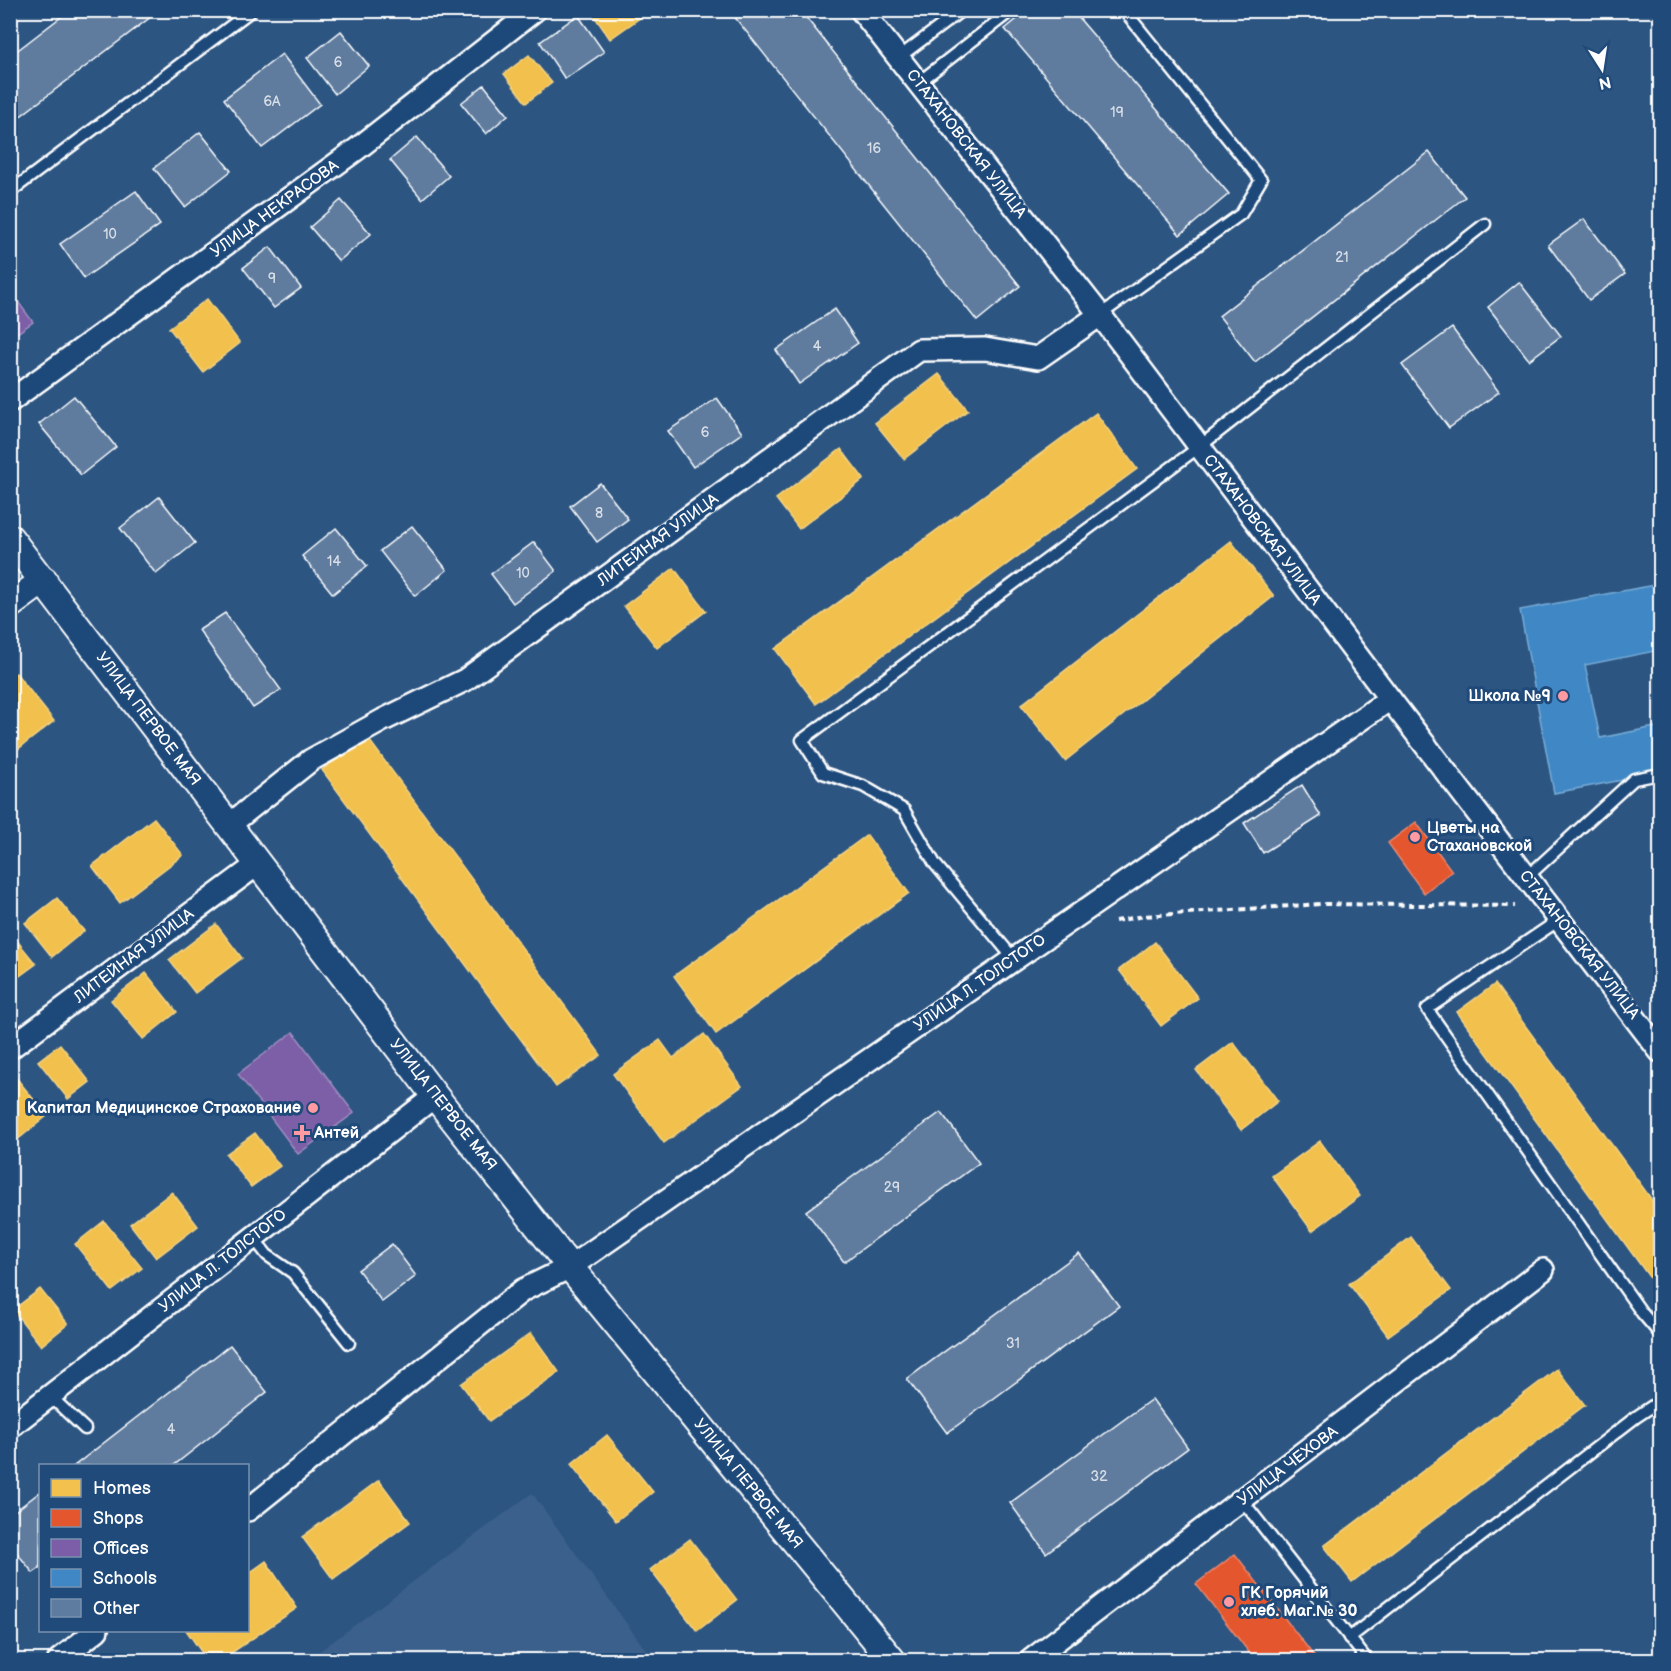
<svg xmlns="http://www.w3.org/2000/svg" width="1671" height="1671" viewBox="0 0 1671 1671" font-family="'Balsamiq Sans',sans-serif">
<rect width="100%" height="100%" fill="#2c5582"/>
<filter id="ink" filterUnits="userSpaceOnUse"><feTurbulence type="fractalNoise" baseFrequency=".0167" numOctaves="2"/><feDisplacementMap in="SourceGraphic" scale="12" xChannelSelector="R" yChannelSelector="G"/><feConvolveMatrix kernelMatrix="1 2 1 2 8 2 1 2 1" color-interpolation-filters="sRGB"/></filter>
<g filter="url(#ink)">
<path fill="#3b618b" d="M532 1493 653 1660H308Z"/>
<g fill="#f2c14e" stroke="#f6d483" stroke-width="1.5">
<path d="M590 10H651L610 39Z"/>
<path d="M529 55 552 83 526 103 504 74Z"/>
<path d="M207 299 240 343 203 372 169 328Z"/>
<path d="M939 374 968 410 904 459 875 423Z"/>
<path d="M1096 413 1137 469 816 704 775 649Z"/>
<path d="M841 449 864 479 799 529 776 499Z"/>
<path d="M1231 541 1274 596 1065 761 1021 705Z"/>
<path d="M674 568 706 611 657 648 624 606Z"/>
<path d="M16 673 54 721 17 750 10 742V677Z"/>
<path d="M367 737 601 1055 556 1087 322 770Z"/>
<path d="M154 818 183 855 120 903 92 866Z"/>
<path d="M867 835 909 893 716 1034 674 976Z"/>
<path d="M57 898 84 931 52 957 25 923Z"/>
<path d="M216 924 242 958 195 993 169 960Z"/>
<path d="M10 932 36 964 10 983Z"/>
<path d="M1155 942 1198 998 1161 1026 1119 970Z"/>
<path d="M146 973 177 1012 143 1039 111 1000Z"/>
<path d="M1495 984 1660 1211V1292L1457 1012Z"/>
<path d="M704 1034 742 1086 664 1143 613 1074 660 1040 673 1058Z"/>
<path d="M1233 1042 1278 1101 1241 1130 1196 1070Z"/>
<path d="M60 1044 90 1082 68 1099 38 1061Z"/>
<path d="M10 1070 47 1116 11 1145 10 1144Z"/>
<path d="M255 1133 280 1166 251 1187 226 1154Z"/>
<path d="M1320 1141 1360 1196 1312 1231 1272 1176Z"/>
<path d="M172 1192 198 1226 156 1258 130 1224Z"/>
<path d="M104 1221 142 1268 112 1291 75 1244Z"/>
<path d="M1411 1237 1451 1290 1388 1336 1349 1284Z"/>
<path d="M40 1289 68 1324 41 1346 13 1310Z"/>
<path d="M531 1333 559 1372 489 1421 461 1384Z"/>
<path d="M1557 1369 1585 1405 1352 1582 1324 1546Z"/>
<path d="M607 1435 653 1492 616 1521 571 1464Z"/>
<path d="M379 1480 410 1522 333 1579 302 1537Z"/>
<path d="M690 1539 737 1600 697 1631 650 1570Z"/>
<path d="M266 1561 297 1608 221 1660H207L186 1630H248V1574Z"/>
</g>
<g fill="#e4572e" stroke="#ec896d" stroke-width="1.5">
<path d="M1416 822 1452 871 1424 893 1388 843Z"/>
<path d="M1235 1554 1317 1660H1255L1196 1584Z"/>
</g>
<g fill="#7b5ea7" stroke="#a38ec1" stroke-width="1.5">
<path d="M10 291 33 322 10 338Z"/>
<path d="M293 1032 354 1113 298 1154 238 1074Z"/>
</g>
<path fill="#3f88c5" stroke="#79acd6" stroke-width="1.5" d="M1660 584V650L1585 665 1600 738 1660 726V773L1554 793 1520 610Z"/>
<g fill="#5e7c9f" stroke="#fff" stroke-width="1.5">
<path d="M70 10H160L10 124V56Z"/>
<path d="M729 10H800L1020 286 977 321Z"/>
<path d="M1028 10H1072L1229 194 1180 235 1005 29Z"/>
<path d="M578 15 604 52 565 79 540 42Z"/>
<path d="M341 31 369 66 335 94 307 58Z"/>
<path d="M282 54 320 104 262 148 224 99Z"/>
<path d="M484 85 508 115 486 134 461 103Z"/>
<path d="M200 132 231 171 185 207 154 168Z"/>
<path d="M417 137 449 176 422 199 390 160Z"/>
<path d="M1429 152 1465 197 1255 362 1219 316Z"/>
<path d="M136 191 160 225 84 278 60 244Z"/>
<path d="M341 200 371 234 339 261 310 227Z"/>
<path d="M1584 219 1625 274 1589 300 1548 245Z"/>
<path d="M270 247 301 288 274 308 243 268Z"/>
<path d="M1519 282 1561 336 1529 360 1488 307Z"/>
<path d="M835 309 858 343 799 384 776 350Z"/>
<path d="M1452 328 1499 392 1449 428 1402 365Z"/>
<path d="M74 396 116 447 81 475 39 424Z"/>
<path d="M717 398 742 433 693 467 668 431Z"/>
<path d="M600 483 628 519 597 542 570 506Z"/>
<path d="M159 497 195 543 156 574 120 528Z"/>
<path d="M412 526 447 570 415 596 380 551Z"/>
<path d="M336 528 367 566 333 594 302 556Z"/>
<path d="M534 542 556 571 513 603 491 574Z"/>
<path d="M225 613 281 690 253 708 199 630Z"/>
<path d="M1302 785 1321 816 1263 853 1244 823Z"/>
<path d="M941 1112 979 1163 844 1262 806 1211Z"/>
<path d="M392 1244 416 1276 382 1302 358 1270Z"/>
<path d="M1079 1253 1119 1306 947 1433 907 1379Z"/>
<path d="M230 1345 267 1392 173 1466H74Z"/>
<path d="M1152 1399 1188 1448 1046 1553 1010 1503Z"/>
<path d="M40 1492V1568L33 1573 10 1544V1515Z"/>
</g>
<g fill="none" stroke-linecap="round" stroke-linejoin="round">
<g stroke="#fff" stroke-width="15">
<g id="service">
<path d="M898 58 962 10"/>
<path d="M918 83 1012 10"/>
<path d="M10 192 252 10"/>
<path d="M1100 315 1241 214 1261 180 1124 10"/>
<path d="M1527 877 1634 779 1660 774"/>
<path d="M1559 920 1427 1009 1642 1313 1660 1334"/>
<path d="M1014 959 935 864 904 810 863 786 823 773 802 740 1199 447 1485 224"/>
<path d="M253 1237 267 1255 293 1273 349 1343"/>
<path d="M50 1396 85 1429"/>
<path d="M1242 1500 1367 1660"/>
<path d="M1349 1638 1636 1417 1660 1401"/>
</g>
</g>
<g stroke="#fff" stroke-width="26">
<g id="minor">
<path d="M861 10 1104 320 1390 699 1660 1051"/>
<path d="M10 401 357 149 535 10"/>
<path d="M228 826 311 760 383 720 465 680 919 350 985 349 1038 358 1100 315"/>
<path d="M10 1048 258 864"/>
<path d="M10 1427 435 1096"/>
<path d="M248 1510 523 1290 570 1267 1390 699"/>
<path d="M59 1660 97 1630"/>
<path d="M1031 1660 1543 1270"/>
</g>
</g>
<g stroke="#fff" stroke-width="30">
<g id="tertiary">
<path d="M10 538 435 1096 570 1267 892 1660"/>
<path d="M10 605 44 580"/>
</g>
</g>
<path stroke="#fff" stroke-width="4" stroke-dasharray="6 4.5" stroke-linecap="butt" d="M1115 921 1144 916 1320 904 1515 906"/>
<use href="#service" stroke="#1f4a7a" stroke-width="10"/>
<use href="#minor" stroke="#1f4a7a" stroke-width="21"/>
<use href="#tertiary" stroke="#1f4a7a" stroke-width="26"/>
</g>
</g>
<g fill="#ff9aa2" stroke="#1f4a7a" stroke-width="2">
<circle cx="1563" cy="696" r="6"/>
<circle cx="1415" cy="837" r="6"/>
<circle cx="313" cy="1108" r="6"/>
<path d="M299 1124h6v6h6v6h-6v6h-6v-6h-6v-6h6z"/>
<circle cx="1229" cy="1602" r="6"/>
</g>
<g text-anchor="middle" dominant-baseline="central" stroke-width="6" stroke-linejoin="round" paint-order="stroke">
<g font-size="14" fill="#d7dee7">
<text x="338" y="62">6</text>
<text x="272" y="101">6А</text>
<text x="1117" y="112">19</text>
<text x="874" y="148">16</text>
<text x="110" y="234">10</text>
<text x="1342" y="257">21</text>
<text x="272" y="278">9</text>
<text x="817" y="346">4</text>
<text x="705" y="432">6</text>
<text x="599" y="513">8</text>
<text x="334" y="561">14</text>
<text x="523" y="573">10</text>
<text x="892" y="1187">29</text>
<text x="1013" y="1343">31</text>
<text x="171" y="1429">4</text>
<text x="1099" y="1476">32</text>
</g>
<g font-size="16" fill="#fff" stroke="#1f4a7a">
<text transform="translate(966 144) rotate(52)">СТАХАНОВСКАЯ УЛИЦА</text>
<text transform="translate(275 209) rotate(-36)">УЛИЦА НЕКРАСОВА</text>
<text transform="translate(1262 530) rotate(53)">СТАХАНОВСКАЯ УЛИЦА</text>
<text transform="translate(658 540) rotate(-36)">ЛИТЕЙНАЯ УЛИЦА</text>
<text transform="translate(148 719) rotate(53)">УЛИЦА ПЕРВОЕ МАЯ</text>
<text transform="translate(1579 945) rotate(52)">СТАХАНОВСКАЯ УЛИЦА</text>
<text transform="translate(134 956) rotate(-37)">ЛИТЕЙНАЯ УЛИЦА</text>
<text transform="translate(980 983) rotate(-35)">УЛИЦА Л. ТОЛСТОГО</text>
<text transform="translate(443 1105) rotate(52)">УЛИЦА ПЕРВОЕ МАЯ</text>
<text transform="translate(223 1261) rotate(-38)">УЛИЦА Л. ТОЛСТОГО</text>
<text transform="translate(1288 1466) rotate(-37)">УЛИЦА ЧЕХОВА</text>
<text transform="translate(748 1484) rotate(51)">УЛИЦА ПЕРВОЕ МАЯ</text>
</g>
<g font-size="16" font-weight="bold" fill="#fff" stroke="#1f4a7a" text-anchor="start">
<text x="1551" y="696" text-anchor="end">Школа №9</text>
<text x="1427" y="828">Цветы на<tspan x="1427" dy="18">Стахановской</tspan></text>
<text x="301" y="1108" text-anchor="end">Капитал Медицинское Страхование</text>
<text x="314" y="1133">Антей</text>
<text x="1241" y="1593">ГК Горячий<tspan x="1241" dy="18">хлеб. Маг.№ 30</tspan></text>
</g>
</g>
<rect width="1671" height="1671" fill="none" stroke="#1f4a7a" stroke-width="36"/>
<rect x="18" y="18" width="1635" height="1635" fill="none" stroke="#fff" stroke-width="2" filter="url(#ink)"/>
<rect x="39" y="1464" width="210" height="168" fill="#1f4a7a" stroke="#7992af" stroke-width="1.5"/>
<rect x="51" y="1479" width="30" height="18" fill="#f2c14e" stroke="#7992af" stroke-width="1.5"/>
<text x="93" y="1494" font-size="18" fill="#ffffff">Homes</text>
<rect x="51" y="1509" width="30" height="18" fill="#e4572e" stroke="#7992af" stroke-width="1.5"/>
<text x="93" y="1524" font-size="18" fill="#ffffff">Shops</text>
<rect x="51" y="1539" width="30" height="18" fill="#7b5ea7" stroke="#7992af" stroke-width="1.5"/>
<text x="93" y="1554" font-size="18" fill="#ffffff">Offices</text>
<rect x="51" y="1569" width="30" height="18" fill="#3f88c5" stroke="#7992af" stroke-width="1.5"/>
<text x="93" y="1584" font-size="18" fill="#ffffff">Schools</text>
<rect x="51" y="1599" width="30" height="18" fill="#5e7c9f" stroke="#7992af" stroke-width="1.5"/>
<text x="93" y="1614" font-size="18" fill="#ffffff">Other</text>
<g transform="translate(1602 69) rotate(168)" stroke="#1f4a7a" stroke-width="4.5" paint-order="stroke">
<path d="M0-4.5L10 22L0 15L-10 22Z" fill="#ffffff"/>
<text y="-9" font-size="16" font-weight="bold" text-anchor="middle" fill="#ffffff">N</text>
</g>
</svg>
